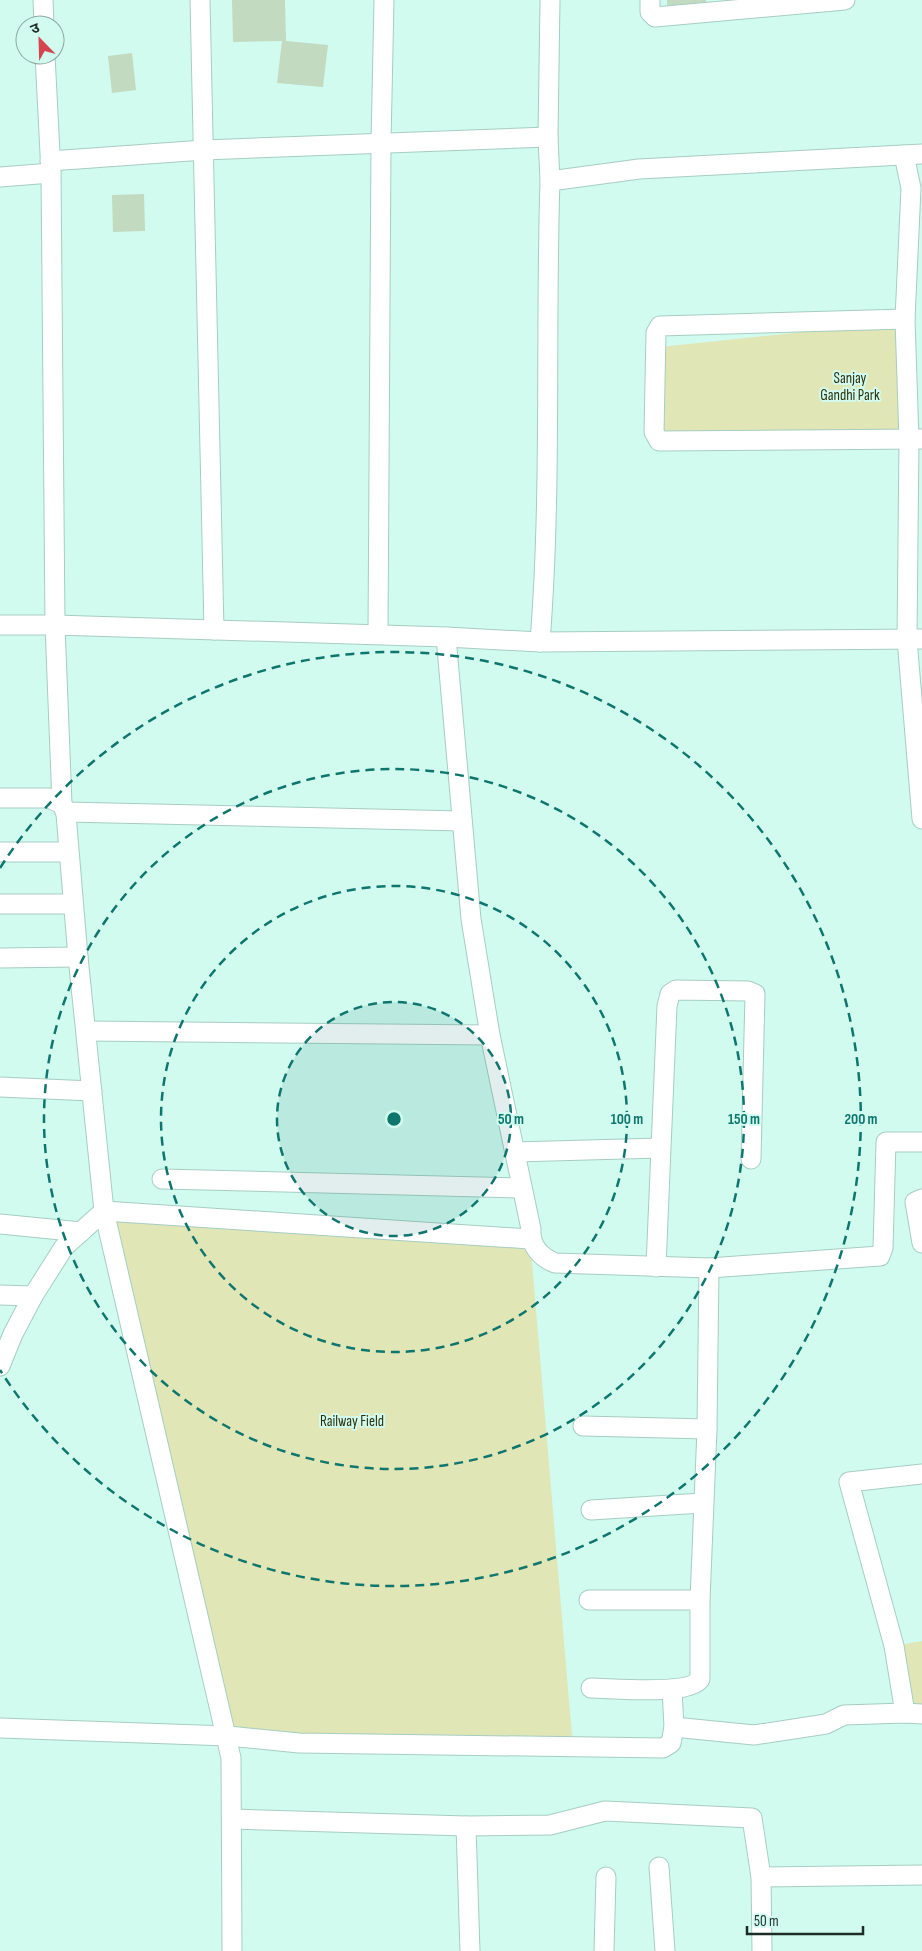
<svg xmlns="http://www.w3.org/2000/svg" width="922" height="1951" viewBox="0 0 922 1951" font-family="'Sofia Sans Condensed','Noto Sans Devanagari',sans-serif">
<rect width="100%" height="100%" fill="#d2fbef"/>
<g fill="#e0e6b5">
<path d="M906 321 916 448 663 440 660 347Z"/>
<path d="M104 1211 530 1239 573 1748 228 1736Z"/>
<path d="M922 1641V1713H905L894 1646Z"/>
</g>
<g fill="#c1dac0">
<path d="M232 0H285L286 41 328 45 323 87 277 83 282 41 233 42Z"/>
<rect x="667" y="0" width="39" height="5"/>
<path d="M132 53 136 90 112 93 108 56Z"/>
<path d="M144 194 145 231 113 232 112 195Z"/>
</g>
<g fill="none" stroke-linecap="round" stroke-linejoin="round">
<g stroke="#a6cdc2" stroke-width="21">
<g id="street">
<path d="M43 0 44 25"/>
<path d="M200 0 214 630"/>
<path d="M550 0 548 137 550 181"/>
<path d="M650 0V12L655 17 845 0"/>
<path d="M904 155 911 188 905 319 909 440 907 639 922 819"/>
<path d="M50 161 204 150 548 137"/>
<path d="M0 177 51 173"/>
<path d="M905 319 660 326 656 333 654 432 659 441 921 439"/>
<path d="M0 625H55L51 173 45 55"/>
<path d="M378 634 381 143 384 0"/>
<path d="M446 637 540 642 922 639"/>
<path d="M540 642C552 489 545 334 550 181L639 169 922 154"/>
<path d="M0 798H49L62 804 66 814 78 957 104 1211 231 1758 232 1951"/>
<path d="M62 804 55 625 446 637 471 919 490 1035 531 1229C530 1245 540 1257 555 1263L709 1268 707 1429 700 1600V1679C689 1696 612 1688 591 1688"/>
<path d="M66 812 462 821"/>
<path d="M0 852H68"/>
<path d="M0 904H73"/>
<path d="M0 958 78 957"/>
<path d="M87 1031 490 1035"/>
<path d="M0 1087 92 1091"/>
<path d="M515 1152 660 1148"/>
<path d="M162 1179 522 1188"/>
<path d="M922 1199 915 1202 922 1243"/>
<path d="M0 1224 81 1232"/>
<path d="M656 1267 667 1006 670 994 676 990 748 991 755 994 751 1159"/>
<path d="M709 1268 880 1256 883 1248 886 1142H922"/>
<path d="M0 1295 33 1296"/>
<path d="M0 1366 13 1334 33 1296 64 1247 104 1211 530 1239"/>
<path d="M583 1426 707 1429"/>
<path d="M591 1510 702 1503"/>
<path d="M589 1600H700"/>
<path d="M905 1713 894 1646 849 1482 922 1474"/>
<path d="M674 1727 754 1735 826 1724 844 1715 905 1713 922 1714"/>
<path d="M0 1728 228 1736 299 1743 663 1748 671 1743 674 1727 672 1689"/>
<path d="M233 1819 466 1826 470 1951"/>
<path d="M466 1826 550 1825 605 1811 752 1818 761 1877 762 1951"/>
<path d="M659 1867 665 1951"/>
<path d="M761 1877 922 1875"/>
<path d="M604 1951 606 1877"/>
</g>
</g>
<use href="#street" stroke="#fff" stroke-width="19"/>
</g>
<circle cx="394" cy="1119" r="117" fill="#0f766e" fill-opacity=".12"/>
<g fill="none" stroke="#0f766e" stroke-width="2.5" stroke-dasharray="9 6">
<circle cx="394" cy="1119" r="117"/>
<circle cx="394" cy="1119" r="233"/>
<circle cx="394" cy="1119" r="350"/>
<path d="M0 868A467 467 0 1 1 0 1370"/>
</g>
<g text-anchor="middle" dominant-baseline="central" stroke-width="4" stroke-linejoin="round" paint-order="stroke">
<g font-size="15" fill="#2b2e09" stroke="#d2fbef">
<text x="850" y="378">Sanjay<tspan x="850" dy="17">Gandhi Park</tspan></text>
<text x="352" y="1421">Railway Field</text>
</g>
</g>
<circle cx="394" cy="1119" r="8" fill="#0f766e" stroke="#d2fbef" stroke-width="2.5"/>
<g font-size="15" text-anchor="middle" font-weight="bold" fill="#0f766e" stroke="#d2fbef" stroke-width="4" stroke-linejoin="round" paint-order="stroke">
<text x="511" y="1124">50 m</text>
<text x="627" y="1124">100 m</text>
<text x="744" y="1124">150 m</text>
<text x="861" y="1124">200 m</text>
</g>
<g transform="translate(40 40) rotate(337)"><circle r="24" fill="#d2fbef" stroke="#89a89f"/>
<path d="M0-4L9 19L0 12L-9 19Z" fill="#d5454f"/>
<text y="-8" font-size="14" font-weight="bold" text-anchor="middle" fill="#1c2c27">उ</text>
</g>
<path d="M747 1926v8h116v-8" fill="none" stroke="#1c2c27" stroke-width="2.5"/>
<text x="754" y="1926" font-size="15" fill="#1c2c27" stroke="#d2fbef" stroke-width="4" paint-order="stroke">50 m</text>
</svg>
